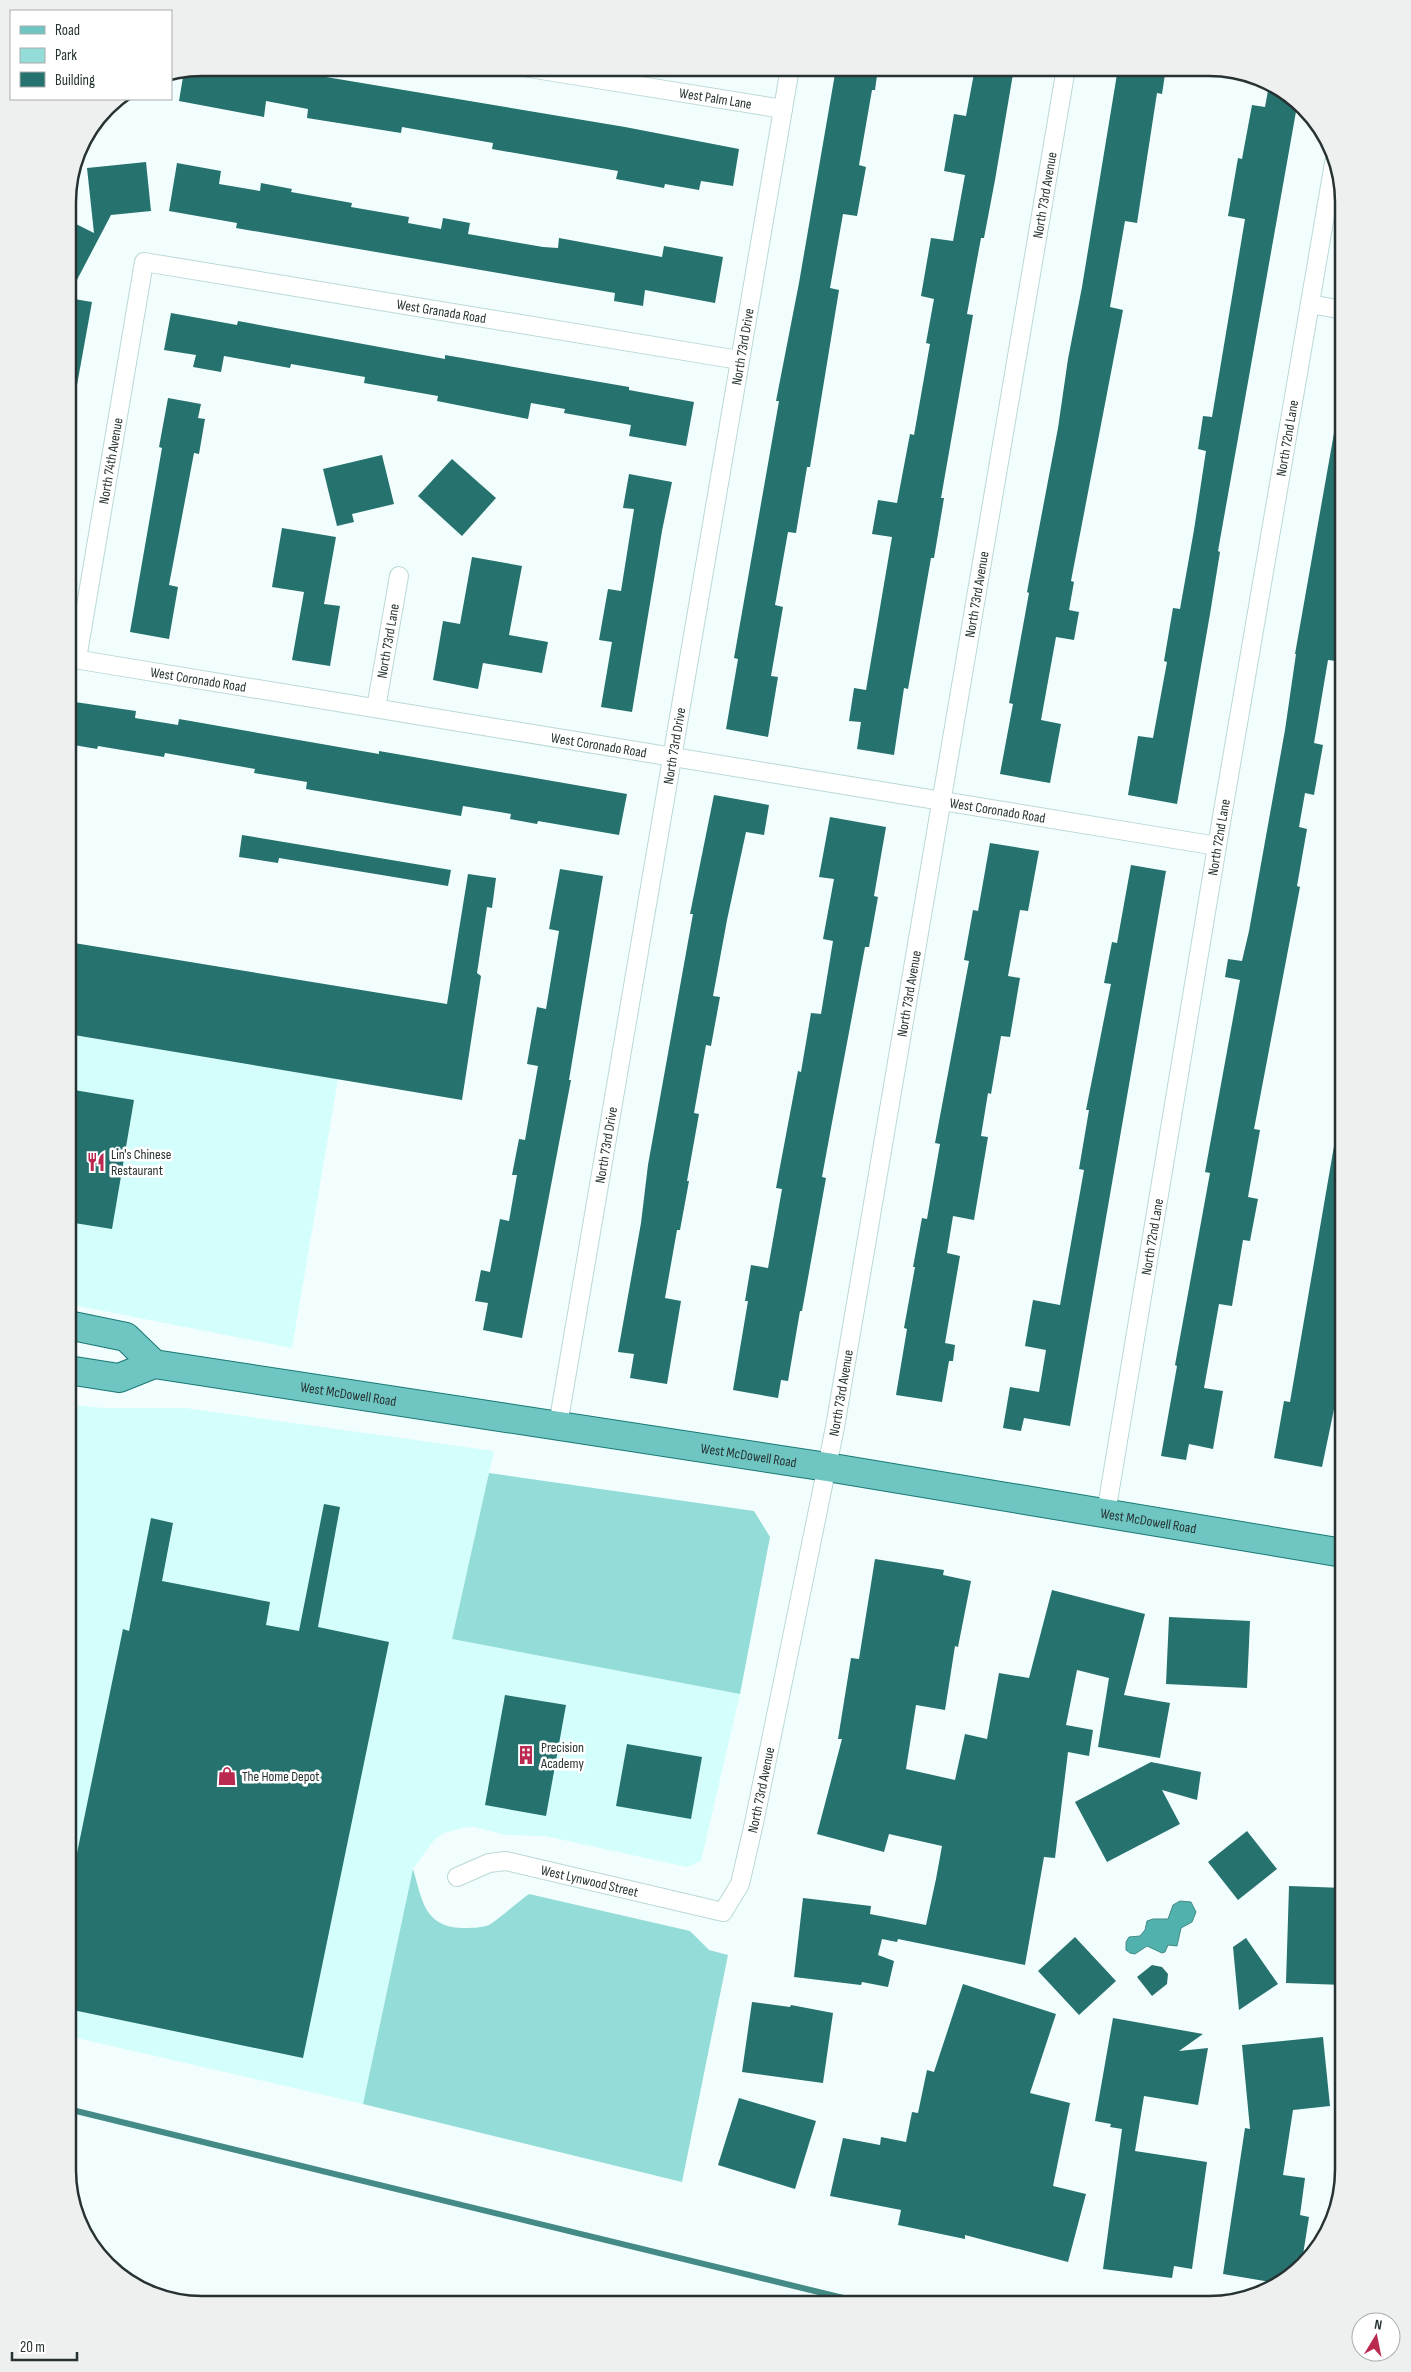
<svg xmlns="http://www.w3.org/2000/svg" width="1411" height="2372" viewBox="0 0 1411 2372" font-family="'Sofia Sans Condensed',sans-serif">
<rect width="100%" height="100%" fill="#f2fefd"/>
<g fill="#d4fefb">
<path d="M68 1034 338 1079 292 1348 68 1304Z"/>
<path d="M68 1404 103 1408H186L494 1451 452 1639 740 1694 701 1861 687 1867 545 1836 506 1835 474 1827 462 1828 444 1833 434 1840 413 1869 363 2104 68 2036Z"/>
</g>
<g fill="#93dcd8">
<path d="M489 1473 754 1511 770 1537 740 1694 452 1639Z"/>
<path d="M413 1869C422 1899 424 1927 462 1928 470 1928 481 1928 489 1925 501 1918 516 1903 529 1894L690 1931 709 1950 728 1955 682 2182 363 2104Z"/>
</g>
<path fill="#50b1ad" stroke="#448b88" d="M1180 1901 1191 1902 1196 1912 1192 1922 1181 1928 1177 1946 1168 1945 1165 1952 1162 1953 1147 1946 1135 1954 1130 1953 1126 1950V1942L1129 1937 1140 1936 1145 1930 1147 1921 1153 1919H1168L1173 1905Z"/>
<g fill="none" stroke-linecap="round" stroke-linejoin="round">
<path stroke="#448b88" stroke-width="6" d="M68 2109 868 2304"/>
</g>
<g fill="#26726f">
<path d="M202 68H261L314 77V75L625 127 739 149 733 186 701 181 699 190 665 184 664 188 616 179 618 171 492 149 493 143 402 127 401 133 307 118 308 109 266 101 264 117 179 101 184 71Z"/>
<path d="M836 68H878L875 90H872L859 165 866 167 857 216 843 214 830 288 839 290 810 467H807L796 533 788 532 775 605 783 607 771 676 778 677 768 737 726 729 738 659 734 658 779 401H776L799 283Z"/>
<path d="M975 68H1014L995 180 984 238H981L967 314 973 315 941 498H944L934 558H931L908 689 904 688 894 755 857 749 861 722 849 721 854 688 866 690 892 537 872 534 878 500 897 503 910 434 914 435 930 344 926 343 934 299 921 296 931 238 953 241 965 175 944 171 954 114 966 116Z"/>
<path d="M1118 68H1166L1162 94 1157 93 1137 223 1125 221 1110 307 1123 310 1071 581 1074 582 1069 610 1079 612 1074 640 1056 637 1041 720 1061 724 1050 783 1000 774 1013 704 1009 703 1029 593 1027 592 1058 428 1068 359 1082 287Z"/>
<path d="M1269 85 1284 90 1297 106 1218 551 1220 552 1210 614 1177 804 1128 795 1138 736 1153 738 1167 662 1164 661 1173 608 1180 609 1194 530 1206 451 1198 449 1203 416 1212 417 1245 219 1228 216 1238 158 1242 159 1252 105 1265 107Z"/>
<path d="M146 162 151 211 111 215 68 297V220L94 233 87 168Z"/>
<path d="M177 163 221 171 219 184 260 191 261 183 292 189 291 192 352 203 351 207 409 217 408 223 441 229 443 218 470 223 468 234 543 247 558 248 559 238 662 257 664 246 723 257 715 303 645 290 643 306 614 301 615 293 236 228 237 223 169 211Z"/>
<path d="M68 298 92 302 77 385 68 384Z"/>
<path d="M171 313 237 325 238 321 445 359V355L571 377 629 387V390L694 402 686 446 629 436 631 425 564 413 565 409 531 403 528 419 437 401 438 396 364 383 365 377 291 364 290 368 224 356 221 372 193 367 196 355 164 350Z"/>
<path d="M168 398 201 404 198 418 205 419 199 454 194 453 169 585 178 587 169 639 130 632 162 448 159 447Z"/>
<path d="M1334 433 1344 434 1343 621 1336 661 1328 660 1314 743 1323 745 1314 795 1305 793 1299 827 1307 829 1297 886 1300 887 1254 1129 1260 1130 1248 1197 1258 1199 1250 1241 1243 1240 1232 1306 1219 1304 1204 1388 1223 1391 1213 1449 1189 1444 1186 1460 1161 1456 1177 1366 1175 1365 1210 1173 1205 1172 1240 980 1225 977 1228 959 1242 961 1249 931 1285 730 1296 654H1295Z"/>
<path d="M382 455 394 504 352 514 354 522 337 526 323 469Z"/>
<path d="M452 459 496 498 462 536 418 496Z"/>
<path d="M629 474 672 482 662 531 632 712 601 707 612 642 599 640 608 589 621 591 634 509 623 508Z"/>
<path d="M282 528 336 537 324 604 340 606 330 666 292 660 304 592 272 587Z"/>
<path d="M472 557 522 566 509 635 548 642 542 673 483 663 478 689 433 680 443 621 460 624Z"/>
<path d="M68 701 136 711 135 718 178 725 179 719 379 754V751L627 794 619 835 538 821 537 824 510 819 511 814 463 806 461 816 306 789 307 782 254 773 255 769 165 753 164 757 98 746 97 749 68 744Z"/>
<path d="M714 795 769 805 764 835 746 832 727 920 713 996 720 997 711 1046 706 1045 694 1113 699 1114 687 1181H689L680 1230H677L665 1298 681 1301 667 1384 630 1378 634 1354 618 1352 641 1223 648 1165 693 914H690Z"/>
<path d="M830 817 886 827 874 896 878 897 869 947H865L831 1128 822 1177 826 1178 802 1311H800L788 1381 781 1380 778 1398 733 1390 748 1301H745L751 1265 768 1268 782 1189 776 1188 798 1071 801 1072 811 1013 821 1014 833 941 823 939 834 879 819 877Z"/>
<path d="M242 835 451 870 448 886 279 858 278 863 239 857Z"/>
<path d="M990 843 1039 851 1028 911 1020 910 1008 976 1020 978 1010 1037 1001 1036 991 1094 988 1093 981 1136 988 1137 974 1220 953 1216 947 1253 960 1256 945 1343 955 1345 953 1361H949L942 1402 896 1395 907 1329 904 1328 915 1267H913L922 1218 927 1219 940 1144 935 1143 969 961 964 960 973 910 978 911Z"/>
<path d="M1131 865 1166 871 1070 1426 1024 1418 1021 1431 1003 1428 1010 1387 1039 1392 1046 1350 1025 1346 1033 1300 1060 1305 1084 1170 1079 1169 1089 1110H1086L1111 984 1104 983 1112 942 1117 943Z"/>
<path d="M560 869 603 876 569 1080H571L522 1338 483 1330 488 1303 475 1301 481 1270 490 1272 500 1219 509 1221 517 1175H512L519 1139 525 1140 538 1066 527 1064 537 1007 546 1009 559 931 549 929Z"/>
<path d="M468 874 496 878 492 908 487 907 477 973 481 976 462 1100 68 1034V942L447 1004Z"/>
<path d="M68 1089 134 1100 112 1229 68 1222Z"/>
<path d="M1334 1146 1344 1147V1361L1322 1467 1274 1458 1284 1401 1290 1402Z"/>
<path d="M324 1504 340 1507 318 1627 389 1642 303 2058 68 2009V1897L123 1629 129 1631 151 1518 173 1523 162 1581 270 1602 266 1625 299 1631Z"/>
<path d="M875 1559 944 1570 943 1575 971 1581 958 1647 955 1646 945 1710 916 1705 906 1769 955 1780 965 1734 987 1739 999 1673 1029 1678 1052 1590 1145 1614 1124 1695 1170 1703 1160 1758 1098 1747 1109 1678 1077 1670 1066 1725 1093 1730 1089 1756 1068 1752 1055 1858 1044 1857 1025 1965 898 1939 897 1942 882 1939 878 1955 894 1961 888 1987 862 1982 861 1985 794 1977 803 1898 871 1906 870 1914 926 1925 936 1879 942 1846 889 1834 884 1852 817 1834 842 1739H838L851 1658 859 1659Z"/>
<path d="M1169 1617 1250 1621 1247 1688 1166 1684Z"/>
<path d="M505 1695 566 1705 546 1816 485 1805Z"/>
<path d="M627 1744 702 1757 691 1819 616 1806Z"/>
<path d="M1151 1762 1201 1772 1197 1800 1162 1790 1180 1824 1107 1862 1075 1802Z"/>
<path d="M1247 1831 1277 1869 1238 1900 1208 1862Z"/>
<path d="M1289 1886 1344 1888V1985L1286 1983Z"/>
<path d="M1075 1937 1116 1981 1079 2015 1038 1971Z"/>
<path d="M1246 1938 1278 1984 1239 2010 1233 1947Z"/>
<path d="M1152 1965 1162 1967 1168 1974 1167 1984 1152 1996 1137 1977Z"/>
<path d="M963 1984 1056 2014 1030 2093 1070 2103 1053 2186 1086 2194 1068 2262 965 2235V2239L898 2225 901 2210 830 2196 843 2138 880 2145 881 2137 906 2142 912 2112 918 2113 927 2070 934 2072Z"/>
<path d="M752 2002 790 2007 791 2005 833 2013 823 2083 742 2072Z"/>
<path d="M1113 2018 1203 2034 1179 2051 1208 2048 1198 2105 1144 2096 1135 2151 1207 2162 1192 2269 1174 2266 1172 2278 1103 2269 1122 2129 1110 2127 1111 2124 1095 2121Z"/>
<path d="M1323 2037 1330 2106 1293 2110 1283 2175 1305 2178 1300 2215 1309 2217 1302 2261 1277 2283 1223 2274 1245 2128 1250 2129 1242 2045Z"/>
<path d="M739 2098 816 2121 795 2189 718 2165Z"/>
</g>
<g fill="none" stroke-linecap="round" stroke-linejoin="round">
<g stroke="#bad9d6" stroke-width="20">
<g id="street">
<path id="s1" d="M529 68 783 109"/>
<path d="M1310 304 1343 310"/>
<path id="s2" d="M68 658 1217 846"/>
<path id="s3" d="M77 659 144 262 739 360"/>
<path id="s4" d="M376 708 399 576"/>
<path id="s5" d="M558 1425 790 68"/>
<path id="s6" d="M1106 1513 1217 846 1334 163"/>
<path id="s7" d="M457 1877 489 1863 506 1861 723 1912 740 1884 754 1823 835 1427 1066 68"/>
</g>
</g>
<g stroke="#177976" stroke-width="30">
<g id="primary">
<path d="M68 1325 126 1337 154 1364"/>
<path id="s8" d="M68 1370 119 1378 154 1364 827 1467 1343 1553"/>
</g>
</g>
<use href="#street" stroke="#fff" stroke-width="18"/>
<use href="#primary" stroke="#6ec5c2" stroke-width="28"/>
</g>
<defs>
<g id="restaurant-bare" transform="scale(1.5)"><path d="M-5-6h1v4h1v-4h1v4h1v-4h1v5L-1.5 .5V6h-2V.5L-5-1ZM5-6V6H3V1.5H1.5Q1.5-4 5-6Z" fill="#ba294f" stroke="#fff" stroke-width="2.5" paint-order="stroke"/></g>
<g id="building-bare" transform="scale(1.5)"><path d="M-4-6H4V6H1V3H-1V6H-4ZM-2.5-4.3h1.7v1.8h-1.7ZM.8-4.3h1.7v1.8H.8ZM-2.5-1h1.7V.8h-1.7ZM.8-1h1.7V.8H.8Z" fill="#ba294f" stroke="#fff" stroke-width="2.5" paint-order="stroke"/></g>
<g id="shop-bare" transform="scale(1.5)"><path d="M-5-2.5h2.3a2.7 3.5 0 0 1 5.4 0H5L5.5 6h-11ZM-1.5-2.5h3a1.5 2.3 0 0 0-3 0Z" fill="#ba294f" stroke="#fff" stroke-width="2.5" paint-order="stroke"/></g>
</defs>
<g fill-rule="evenodd">
<use href="#restaurant-bare" x="96" y="1162"/>
<use href="#building-bare" x="526" y="1755"/>
<use href="#shop-bare" x="227" y="1776"/>
</g>
<g text-anchor="middle" dominant-baseline="central" stroke-width="5" stroke-linejoin="round" paint-order="stroke">
<g font-size="14" fill="#273332" stroke="#fff">
<text stroke="none"><textPath href="#s1" startOffset="189">West Palm Lane</textPath></text>
<text stroke="none"><textPath href="#s7" startOffset="2024">North 73rd Avenue</textPath></text>
<text stroke="none"><textPath href="#s3" startOffset="704">West Granada Road</textPath></text>
<text stroke="none"><textPath href="#s5" startOffset="1094">North 73rd Drive</textPath></text>
<text stroke="none"><textPath href="#s6" startOffset="1090">North 72nd Lane</textPath></text>
<text stroke="none"><textPath href="#s3" startOffset="201">North 74th Avenue</textPath></text>
<text stroke="none"><textPath href="#s7" startOffset="1619">North 73rd Avenue</textPath></text>
<text stroke="none"><textPath href="#s4" startOffset="68">North 73rd Lane</textPath></text>
<text stroke="none"><textPath href="#s2" startOffset="132">West Coronado Road</textPath></text>
<text stroke="none"><textPath href="#s2" startOffset="538">West Coronado Road</textPath></text>
<text stroke="none"><textPath href="#s5" startOffset="689">North 73rd Drive</textPath></text>
<text stroke="none"><textPath href="#s2" startOffset="942">West Coronado Road</textPath></text>
<text stroke="none"><textPath href="#s6" startOffset="685">North 72nd Lane</textPath></text>
<text stroke="none"><textPath href="#s7" startOffset="1214">North 73rd Avenue</textPath></text>
<text stroke="none"><textPath href="#s5" startOffset="284">North 73rd Drive</textPath></text>
<text stroke="none"><textPath href="#s6" startOffset="280">North 72nd Lane</textPath></text>
<text stroke="none"><textPath href="#s7" startOffset="809">North 73rd Avenue</textPath></text>
<text stroke="none"><textPath href="#s8" startOffset="286">West McDowell Road</textPath></text>
<text stroke="none"><textPath href="#s8" startOffset="691">West McDowell Road</textPath></text>
<text stroke="none"><textPath href="#s8" startOffset="1096">West McDowell Road</textPath></text>
<text stroke="none"><textPath href="#s7" startOffset="404">North 73rd Avenue</textPath></text>
<text stroke="none"><textPath href="#s7" startOffset="138">West Lynwood Street</textPath></text>
</g>
<g font-size="14" fill="#273332" stroke="#fff" text-anchor="start">
<text x="111" y="1154">Lin's Chinese<tspan x="111" dy="16">Restaurant</tspan></text>
<text x="541" y="1747">Precision<tspan x="541" dy="16">Academy</tspan></text>
<text x="242" y="1776">The Home Depot</text>
</g>
</g>
<path d="M0 0H1411V2372H0ZM202 76H1209A126 126 0 0 1 1335 202V2170A126 126 0 0 1 1209 2296H202A126 126 0 0 1 76 2170V202A126 126 0 0 1 202 76Z" fill="#eeefef" fill-rule="evenodd"/>
<path fill="none" stroke="#273332" stroke-width="2.5" d="M202 76H1209A126 126 0 0 1 1335 202V2170A126 126 0 0 1 1209 2296H202A126 126 0 0 1 76 2170V202A126 126 0 0 1 202 76Z"/>
<rect x="10" y="10" width="162" height="90" fill="#ffffff" stroke="#a9adad"/>
<rect x="20" y="26" width="25" height="8" fill="#6ec5c2" stroke="#a9adad"/>
<text x="55" y="35" font-size="15" fill="#273332">Road</text>
<rect x="20" y="48" width="25" height="15" fill="#93dcd8" stroke="#a9adad"/>
<text x="55" y="60" font-size="15" fill="#273332">Park</text>
<rect x="20" y="72" width="25" height="15" fill="#26726f" stroke="#a9adad"/>
<text x="55" y="85" font-size="15" fill="#273332">Building</text>
<g transform="translate(1376 2337) rotate(10)"><circle r="24" fill="#ffffff" stroke="#a9adad"/>
<path d="M0-4L9 19L0 12L-9 19Z" fill="#ba294f"/>
<text y="-8" font-size="14" font-weight="bold" text-anchor="middle" fill="#273332">N</text>
</g>
<path d="M12 2352v8h65v-8" fill="none" stroke="#273332" stroke-width="2.5"/>
<text x="20" y="2352" font-size="15" fill="#273332" stroke="#ffffff" stroke-width="4" paint-order="stroke">20 m</text>
</svg>
